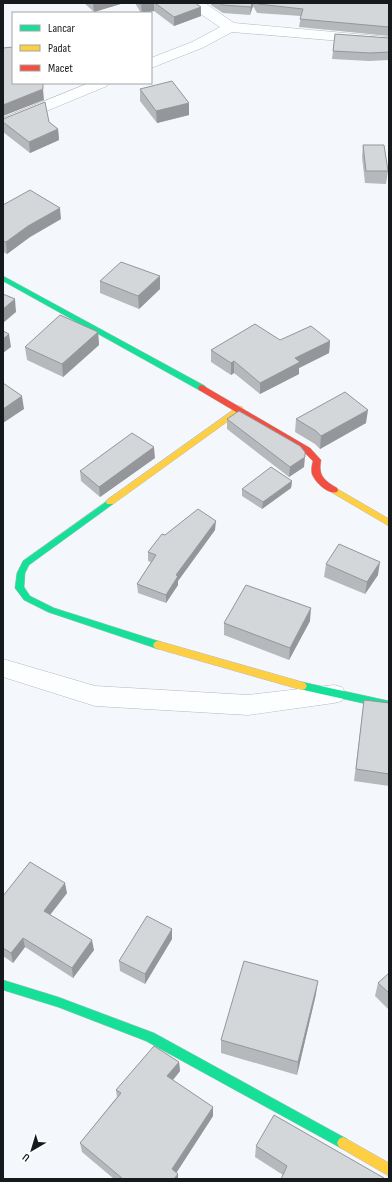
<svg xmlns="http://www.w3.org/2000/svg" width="392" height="1182" viewBox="0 0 392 1182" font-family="'Sofia Sans Condensed',sans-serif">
<rect width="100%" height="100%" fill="#f4f8fc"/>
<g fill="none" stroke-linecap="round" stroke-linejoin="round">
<g stroke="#b5b9bc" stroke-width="1">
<g id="street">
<path d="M191 3H205L234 23 389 37V45L232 32 202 48 151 68V58L192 42 220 27 196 11Z"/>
<path d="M89 83H110L107 86 3 129V118Z"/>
<path d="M3 659 95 686 248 695 334 685 342 687 346 694 342 701 334 703 248 715 95 706 3 677Z"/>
</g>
</g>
<g stroke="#b5b9bc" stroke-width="1">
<g id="fast">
<path d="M3 276 205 386 206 388 202 391 199 390 3 281Z"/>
<path d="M110 499 114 502 113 504 29 565 25 573 24 587 30 596 54 608 161 642 163 645 161 648 158 649 48 612 24 600 15 588 17 573 23 561Z"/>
<path d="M302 682 389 701V709L299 689 297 686 299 683Z"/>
<path d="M3 980 58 997 154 1033 347 1139 349 1143 347 1147 343 1149 339 1147 146 1041 58 1007 3 990Z"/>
</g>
</g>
<g stroke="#b5b9bc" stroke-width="1">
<g id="slow">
<path d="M239 406 242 407 243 409 242 411 113 504H107L106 502 107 500Z"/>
<path d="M334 487 389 519V526L331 492 330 490 331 488Z"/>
<path d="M158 641 302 682 305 683 307 686 305 689 302 690 155 648 153 645 155 642Z"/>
<path d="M343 1137 389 1163V1176L339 1147 337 1143 339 1139Z"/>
</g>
</g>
<g stroke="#b5b9bc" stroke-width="1">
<path id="jam" d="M202 385 310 448 321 460C318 476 324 480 337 488L338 490 337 492C328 495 315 482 312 474 311 469 312 465 313 461L304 452 199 390 198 388 199 386Z"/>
</g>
<use href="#street" fill="#fdfeff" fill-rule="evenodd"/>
<use href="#fast" fill="#16e098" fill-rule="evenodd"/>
<use href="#slow" fill="#ffcf43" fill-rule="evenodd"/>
<use href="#jam" fill="#f24e42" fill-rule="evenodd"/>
</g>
<g fill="#b6b9bb">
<path d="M84 3H124L94 12Z"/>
<path d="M135 3H195L201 7V16L174 26 154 11 141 13Z"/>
<path d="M211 3H389V36L299 27 301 16 257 13 253 6 250 15 223 13 211 5Z"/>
<path d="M335 34 389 38V60L369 61 332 59Z"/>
<path d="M140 89 189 115 157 123 140 101Z"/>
<path d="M3 119 49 122 58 129 59 140 30 153 3 132Z"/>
<path d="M363 145 388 171 386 184 365 183 362 157Z"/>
<path d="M3 205 61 219 30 237 7 254 3 252Z"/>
<path d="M160 276V289L139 309 100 293V281Z"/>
<path d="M98 332 99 345 63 377 27 360 25 347Z"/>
<path d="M280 340 330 341 329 353 299 368V374L260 394 234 373 231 375 211 362V350Z"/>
<path d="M227 419 304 467 289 477 227 429Z"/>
<path d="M296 419 366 423 320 449 315 444 295 432Z"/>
<path d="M155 458 100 497 81 481 80 471Z"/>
<path d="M292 481 291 488 262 509 242 496V489Z"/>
<path d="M215 530 178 581V585L166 603 138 593 137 584 151 562 148 561V552L165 535Z"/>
<path d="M326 564 378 575 365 594 324 577Z"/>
<path d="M310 621 289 660 224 635V623Z"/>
<path d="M364 700 389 703V786L354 781Z"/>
<path d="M67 893 50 915 94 950 73 978 25 947 13 963 3 956V896Z"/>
<path d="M172 929V939L145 984 120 971 119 961Z"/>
<path d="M389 973V1010L375 996 378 983Z"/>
<path d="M316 994 297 1075 221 1053V1040Z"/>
<path d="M179 1062 180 1071 173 1080 213 1116 176 1173 178 1174V1179H114L82 1152 80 1143 117 1097 116 1090Z"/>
<path d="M256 1146 384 1179 283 1175 255 1157Z"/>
</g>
<g fill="#949699">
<path d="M93 3H124L94 12Z"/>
<path d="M150 3H154V11L142 13 141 5Z"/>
<path d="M252 3H253V6L250 15 251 7Z"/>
<path d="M201 7V16L174 26V17Z"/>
<path d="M43 89 44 100 3 116V105Z"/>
<path d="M189 103V115L157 123 156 111Z"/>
<path d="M58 129 59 140 30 153 29 142Z"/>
<path d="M60 208 61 219 30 237 7 254 6 242 28 226Z"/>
<path d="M160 276V289L139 309 138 296Z"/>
<path d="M15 299 16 312 3 323V309Z"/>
<path d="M98 332 99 345 63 377 62 364Z"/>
<path d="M9 334 11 347 3 353V339Z"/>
<path d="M330 341 329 353 299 368V374L260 394V383L295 358Z"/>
<path d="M234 361V373L231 375V363Z"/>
<path d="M22 396 24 409 3 423V409Z"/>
<path d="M368 410 366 423 320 449 321 436Z"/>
<path d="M154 447 155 458 100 497 99 487Z"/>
<path d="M305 457 304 467 289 477 290 467Z"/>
<path d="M292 481 291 488 262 509 263 502Z"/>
<path d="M216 521 215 530 178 581V585L166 603V595L176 575Z"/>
<path d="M380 562 378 575 365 594 367 582Z"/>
<path d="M311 608 310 621 289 660 290 648Z"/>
<path d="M65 883 67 893 46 920 44 911Z"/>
<path d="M172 929V939L145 984V974Z"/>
<path d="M23 938 25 947 13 963 11 953Z"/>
<path d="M92 940 94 950 73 978 72 968Z"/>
<path d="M318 981 316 994 297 1075 298 1062Z"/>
<path d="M179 1062 180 1071 168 1086 167 1076Z"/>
<path d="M213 1107V1116L173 1178 172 1169Z"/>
<path d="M3 1148 4 1153 3 1160Z"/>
<path d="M178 1174V1179H174Z"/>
</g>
<g fill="#d4d7da" stroke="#949699">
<path d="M140 3H150L141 5Z"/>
<path d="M155 3H195L201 7 174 17Z"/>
<path d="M219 3H252L251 7 223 5Z"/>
<path d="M257 3H389V27L300 19 303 9 258 4Z"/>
<path d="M335 34 389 38V52L370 53 333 51Z"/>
<path d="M13 47V83H43V89L3 105V48Z"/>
<path d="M172 81 189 103 156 111 140 89Z"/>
<path d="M45 102 49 122 58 129 29 142 3 122V119Z"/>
<path d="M363 145H384L388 171H366Z"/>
<path d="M30 190 60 208 28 226 6 242 3 241V205Z"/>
<path d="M121 262 160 276 138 296 100 281Z"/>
<path d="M3 294 15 299 3 309Z"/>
<path d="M60 315 98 332 62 364 25 347Z"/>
<path d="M255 324 280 340 311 326 330 341 295 358 300 362 260 383 234 361 231 363 211 350Z"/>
<path d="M3 331 9 334 3 339Z"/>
<path d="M3 383 22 396 3 409Z"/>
<path d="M345 392 368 410 321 436 316 431 296 419Z"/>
<path d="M239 411 300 446 305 452V457L290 467 227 419Z"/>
<path d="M132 433 154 447 99 487 80 471Z"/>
<path d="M271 467 292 481 263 502 242 489Z"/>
<path d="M198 509 216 521 176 575 178 576 166 595 137 584 156 555 148 552 162 534 165 535Z"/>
<path d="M339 544 380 562 367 582 326 564Z"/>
<path d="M246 585 311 608 290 648 224 623Z"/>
<path d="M364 700 389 703V774L356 769Z"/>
<path d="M30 862 65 883 44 911 92 940 72 968 23 938 11 953 3 948V896Z"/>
<path d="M147 916 172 929 145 974 119 961Z"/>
<path d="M244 961 318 981 298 1062 221 1040Z"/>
<path d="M389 973V993L378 983Z"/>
<path d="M154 1046 179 1062 167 1076 213 1107 172 1169 178 1174 174 1179H123L80 1143 121 1093 116 1090Z"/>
<path d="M274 1115 384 1178V1179H281L287 1166 256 1146Z"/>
</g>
<rect width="392" height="1182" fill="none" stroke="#171a1c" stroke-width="8"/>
<rect x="12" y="12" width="140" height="72" fill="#ffffff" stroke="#a2a3a4"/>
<rect x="20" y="25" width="20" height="6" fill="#16e098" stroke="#a2a3a4"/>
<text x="48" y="32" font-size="12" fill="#171a1c">Lancar</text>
<rect x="20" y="45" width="20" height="6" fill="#ffcf43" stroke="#a2a3a4"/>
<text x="48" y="52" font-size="12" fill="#171a1c">Padat</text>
<rect x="20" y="65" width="20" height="6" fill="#f24e42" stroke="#a2a3a4"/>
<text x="48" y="72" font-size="12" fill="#171a1c">Macet</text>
<g transform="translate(32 1150) rotate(218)" stroke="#ffffff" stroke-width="3" paint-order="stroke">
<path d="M0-3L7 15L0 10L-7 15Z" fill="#171a1c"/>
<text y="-6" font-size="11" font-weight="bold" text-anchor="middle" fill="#171a1c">U</text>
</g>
</svg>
